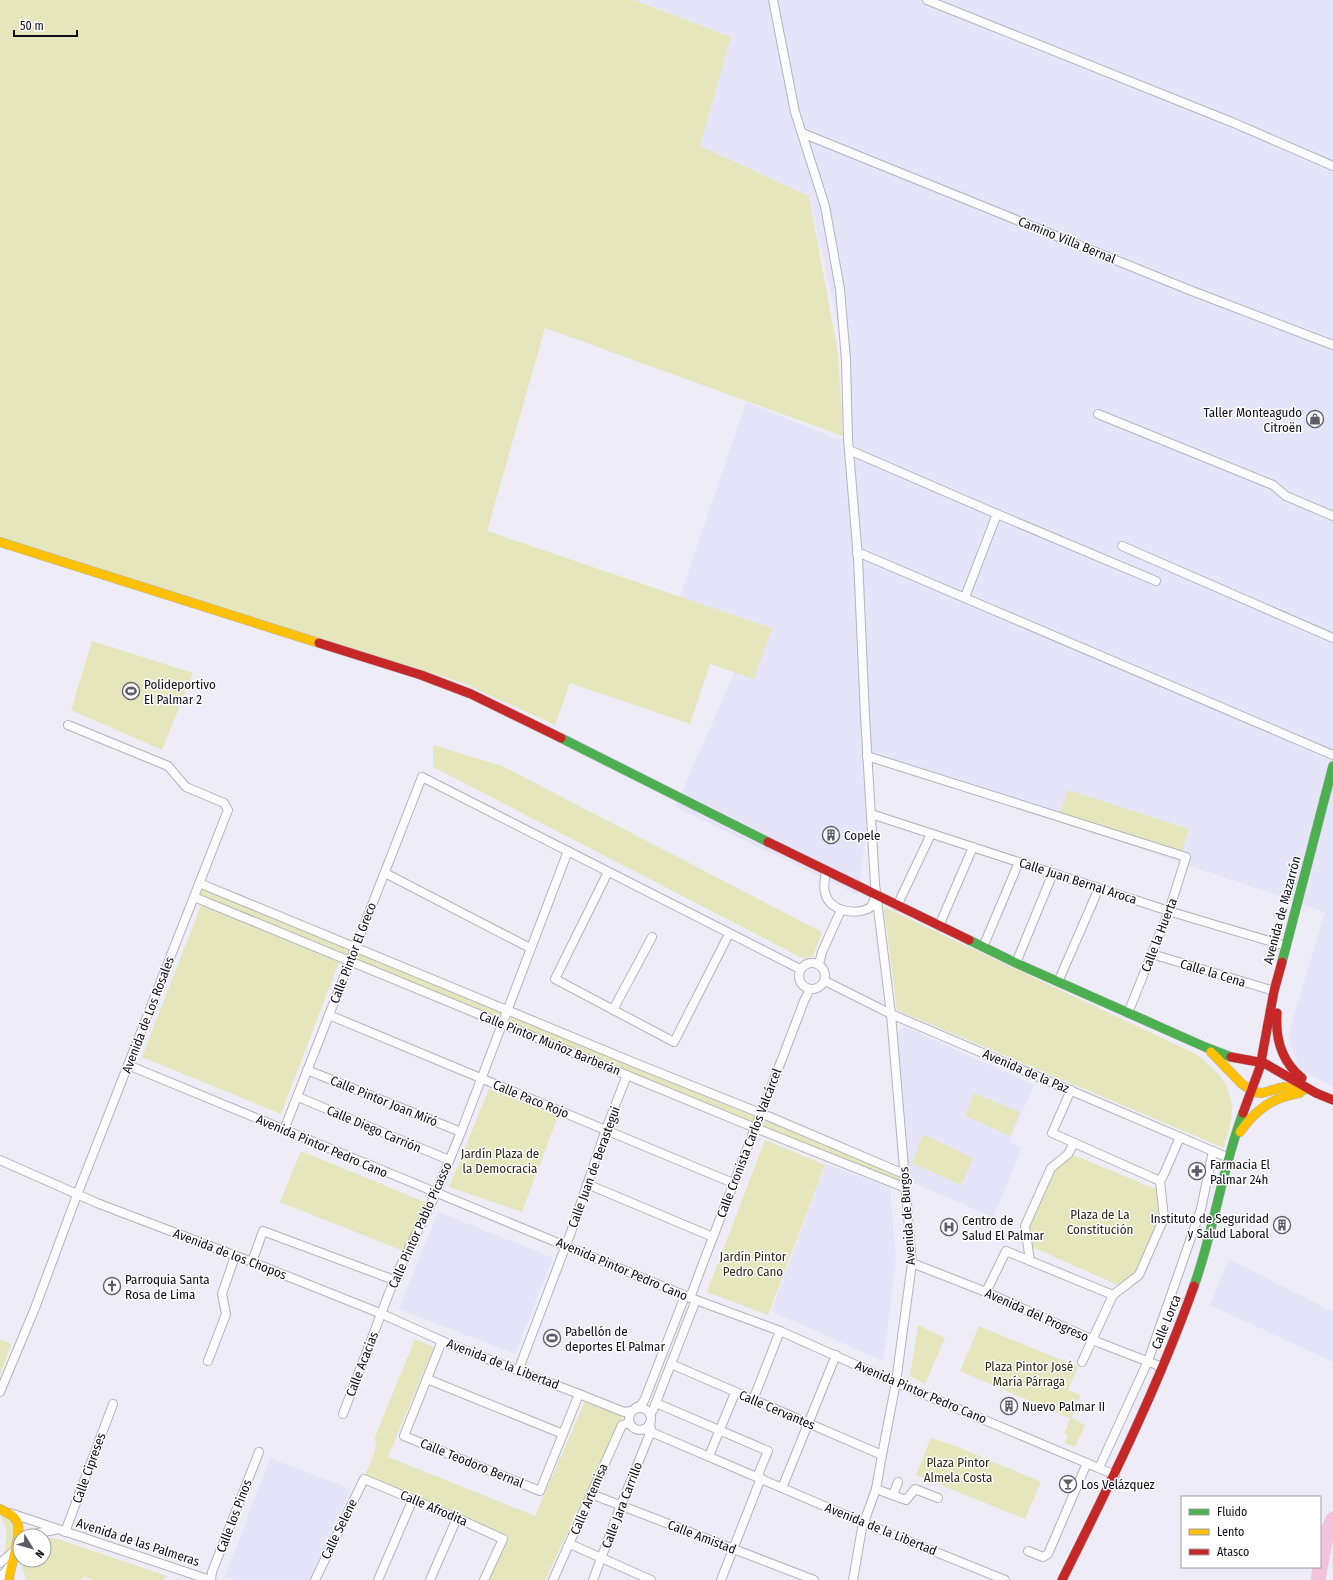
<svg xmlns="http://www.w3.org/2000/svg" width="1333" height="1580" viewBox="0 0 1333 1580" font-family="'Fira Sans Condensed',sans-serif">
<rect width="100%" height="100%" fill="#eeecf6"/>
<g fill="#e6e4f8">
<path d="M634 0H1333V1086L1300 1070 1288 1036 1325 912 875 758 858 895 675 807 750 638 676 609 746 402 837 439H847L846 360 809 196 700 146 731 37Z"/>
<path d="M905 1027 1034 1085 1009 1142 1022 1148 993 1217 909 1181 895 1034Z"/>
<path d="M826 1164 890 1188 896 1259 883 1361 771 1311Z"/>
<path d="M438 1212 553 1258 515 1354 399 1309Z"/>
<path d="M1229 1259 1333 1312V1362L1210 1305Z"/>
<path d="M270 1458 351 1489 310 1580H235L225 1577Z"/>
</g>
<g fill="#e6e6bc">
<path d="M0 0H634L731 37 700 146 809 196 838 353 843 436 545 328 487 531 772 628 754 679 710 664 690 724 570 683 555 725 463 683 0 538Z"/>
<path d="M92 641 193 673 162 750 71 710Z"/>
<path d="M433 745 502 766 822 932 813 956 804 959 433 767Z"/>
<path d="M1068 790 1189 829 1182 853 1060 812Z"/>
<path d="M202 887 351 950 349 955 199 895Z"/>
<path d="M201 905 339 962 281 1114 142 1057Z"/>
<path d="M884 907 1196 1054C1215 1069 1232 1084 1232 1110 1232 1122 1226 1136 1224 1148L897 1010Z"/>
<path d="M359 953 503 1013 500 1019 357 959Z"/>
<path d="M511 1016 757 1118 755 1123 509 1023Z"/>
<path d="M489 1089 558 1116 522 1212 449 1187Z"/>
<path d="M974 1093 1020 1112 1010 1136 965 1116Z"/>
<path d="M766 1121 901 1177V1184L763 1126Z"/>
<path d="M923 1134 973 1158 961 1185 912 1163Z"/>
<path d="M765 1140 825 1165 768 1315 707 1292Z"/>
<path d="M301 1151 427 1203 406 1252 280 1202Z"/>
<path d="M1073 1155 1156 1189 1161 1217 1136 1274 1118 1285 1034 1248 1028 1225 1053 1170Z"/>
<path d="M918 1325 945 1338 925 1384 910 1376Z"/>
<path d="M979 1326 1078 1367 1068 1390 1081 1395 1071 1418 1085 1425 1075 1447 1065 1443 1068 1436 1064 1434 1070 1418 960 1371Z"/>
<path d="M0 1339 11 1344 0 1375Z"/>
<path d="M415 1339 434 1347 388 1457 535 1516 585 1401 623 1416 545 1580H488L507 1539 365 1476 376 1448 375 1437Z"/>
<path d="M931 1438 953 1445 1041 1482 1025 1519 916 1475Z"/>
<path d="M0 1515 6 1518 14 1526 11 1548 1 1560 5 1549 7 1531Z"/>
<path d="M44 1537 58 1539 167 1576 163 1580H93L85 1577 80 1580H27L22 1568V1560H44Z"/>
</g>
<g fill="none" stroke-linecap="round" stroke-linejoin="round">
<path stroke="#f2c3db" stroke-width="15" d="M1318 1580 1326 1535 1333 1519"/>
<g stroke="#b4b3be" stroke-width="10">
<g id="street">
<path d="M773 0 795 112 825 206 840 289 846 360 848 439 858 558 865 716 875 884 891 1014 912 1263 896 1382 882 1455 876 1489 862 1528 853 1580"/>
<path d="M927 0 1234 123 1333 166"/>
<path d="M802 133 1192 291 1333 345"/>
<path d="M1098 414 1273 485 1286 496 1333 516"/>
<path d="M849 450 997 514 1156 581"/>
<path d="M1122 546 1333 638"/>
<path d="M857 553 862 554 1333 755"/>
<path d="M965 597 997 514"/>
<path d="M867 756 1186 857 1169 911 1128 1013"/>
<path d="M871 814 1175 913 1286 946"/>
<path d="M826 871C825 878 823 886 825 893 830 912 857 916 871 907L875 898"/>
<path d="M608 872 555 979 674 1042 729 934"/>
<path d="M385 873 530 948"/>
<path d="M199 883 640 1065 770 1117 904 1174"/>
<path d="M194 897 748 1125 906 1188"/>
<path d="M897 906 931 834"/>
<path d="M939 926 973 847"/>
<path d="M983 947 1019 862"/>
<path d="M1152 954 1274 991"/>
<circle cx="812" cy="976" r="13"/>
<path d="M1016 963 1053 873"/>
<path d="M819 964 822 952 841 910"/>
<path d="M825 981 891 1014 1229 1158"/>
<path d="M1058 982 1099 888"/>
<path d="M613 1010 652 937"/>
<path d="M329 1015 733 1183"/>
<path d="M128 1065 696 1300 780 1331 885 1378 1115 1475"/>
<path d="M307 1070 461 1132"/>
<path d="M1071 1090 1052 1133 1160 1181"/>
<path d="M298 1097 449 1160"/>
<path d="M284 1130 422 777 800 969"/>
<path d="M0 1160 97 1203 252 1262 382 1314 451 1345 579 1394 624 1412 631 1411"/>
<path d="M587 1184 713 1237"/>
<path d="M1030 1261 1025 1226 1051 1168 1068 1154 1074 1143"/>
<path d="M252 1262 263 1231 394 1280"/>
<path d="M912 1263 986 1292 1100 1343 1162 1367"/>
<path d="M986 1292 1006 1251 1113 1295"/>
<path d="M690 1298C727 1198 767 1100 804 1001L810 989"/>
<path d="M442 1341 404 1436 540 1491 579 1394"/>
<path d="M208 1361 226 1314 222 1294 235 1256"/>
<path d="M1082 1362 1113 1295 1139 1275 1164 1218 1160 1181 1164 1174 1180 1137"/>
<path d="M671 1364 882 1455"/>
<path d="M518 1371 571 1232 606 1129 627 1075"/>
<path d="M427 1379 563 1434"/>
<path d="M0 1392 35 1308 77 1195 228 810 224 803 186 787 168 766 68 725"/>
<path d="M753 1400 780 1331"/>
<path d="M656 1403 768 1451 757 1477"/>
<circle cx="640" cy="1419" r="11"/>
<path d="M635 1408 641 1405 644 1401 685 1296"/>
<path d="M343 1414 394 1280 436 1193 461 1132 568 851"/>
<path d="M650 1414 653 1410 696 1300"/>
<path d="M644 1429 864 1523 1005 1580"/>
<path d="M709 1456 735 1393"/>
<path d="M1099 1468 1148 1361 1201 1209 1213 1151"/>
<path d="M782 1488 836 1355"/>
<path d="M876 1489 906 1500 915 1489 938 1498"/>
<path d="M591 1494 814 1580"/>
<path d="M893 1495 898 1482"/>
<path d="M10 1513 210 1580"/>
<path d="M65 1532 113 1404"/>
<path d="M31 1536 38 1533 55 1530"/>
<path d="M570 1544 651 1580"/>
<path d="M1028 1551 1043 1557 1048 1554 1087 1463"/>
<path d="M0 1563 13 1552"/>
<path d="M0 1578 9 1567"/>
<path d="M211 1580 212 1572 259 1452"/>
<path d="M315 1580 364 1479 457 1518 503 1539 484 1580"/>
<path d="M378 1580 413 1499"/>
<path d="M430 1580 457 1518"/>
<path d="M553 1580 622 1425 629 1423"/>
<path d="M593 1580 621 1505 651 1431 650 1423"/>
<path d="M721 1580 761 1478"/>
</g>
</g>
<g stroke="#b4b3be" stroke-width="10">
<g id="fast">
<path d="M561 738 768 842"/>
<path d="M969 940 1016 963 1205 1047 1231 1057"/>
<path d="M1282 962 1333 766"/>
<path d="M1194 1286C1214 1230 1222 1169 1243 1113"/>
</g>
</g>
<g stroke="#b4b3be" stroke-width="10">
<g id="slow">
<path d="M0 542 319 643"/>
<path d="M1211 1052 1242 1084 1254 1092 1262 1093 1283 1087 1304 1090"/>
<path d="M1240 1132C1255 1110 1273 1097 1300 1093"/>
<path d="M0 1509C6 1512 14 1515 17 1522 23 1534 10 1565 9 1580"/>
</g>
</g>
<g stroke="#b4b3be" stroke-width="10">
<g id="jam">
<path d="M319 643 421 675 471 694 561 738"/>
<path d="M768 842 969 940"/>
<path d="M1277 1013C1275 1039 1281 1061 1302 1078"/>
<path d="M1231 1057 1264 1063 1316 1093 1333 1100"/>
<path d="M1243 1113 1260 1067 1274 991 1282 962"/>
<path d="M1062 1580C1110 1484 1158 1387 1194 1286"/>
</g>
</g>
<use href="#street" stroke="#fcfcfe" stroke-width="8"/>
<use href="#fast" stroke="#4caf50" stroke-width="9"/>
<use href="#slow" stroke="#ffc107" stroke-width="9"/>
<use href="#jam" stroke="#c62828" stroke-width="9"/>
</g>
<defs>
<g id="shop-ring" transform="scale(0.9)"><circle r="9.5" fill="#fff" stroke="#5d5c68" stroke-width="1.5"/><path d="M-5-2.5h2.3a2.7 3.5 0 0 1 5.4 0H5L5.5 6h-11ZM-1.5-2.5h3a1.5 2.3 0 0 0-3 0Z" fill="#5d5c68"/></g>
<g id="stadium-ring" transform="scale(0.9)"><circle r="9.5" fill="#fff" stroke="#5d5c68" stroke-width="1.5"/><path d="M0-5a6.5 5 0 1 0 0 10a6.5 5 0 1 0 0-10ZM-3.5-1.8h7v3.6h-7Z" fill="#5d5c68"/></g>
<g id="building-ring" transform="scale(0.9)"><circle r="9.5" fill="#fff" stroke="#5d5c68" stroke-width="1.5"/><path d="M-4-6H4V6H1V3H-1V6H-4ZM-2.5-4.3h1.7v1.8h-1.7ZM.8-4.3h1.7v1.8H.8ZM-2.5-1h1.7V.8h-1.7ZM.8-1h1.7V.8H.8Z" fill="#5d5c68"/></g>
<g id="pharmacy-ring" transform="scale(0.9)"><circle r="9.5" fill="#fff" stroke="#5d5c68" stroke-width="1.5"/><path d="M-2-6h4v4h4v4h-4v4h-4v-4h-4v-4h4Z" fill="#5d5c68"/></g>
<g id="hospital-ring" transform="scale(0.9)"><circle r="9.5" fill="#fff" stroke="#5d5c68" stroke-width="1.5"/><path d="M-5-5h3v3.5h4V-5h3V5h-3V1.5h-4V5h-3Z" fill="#5d5c68"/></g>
<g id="church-ring" transform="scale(0.9)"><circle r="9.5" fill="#fff" stroke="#5d5c68" stroke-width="1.5"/><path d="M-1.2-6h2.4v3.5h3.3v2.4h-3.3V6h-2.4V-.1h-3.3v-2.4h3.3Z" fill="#5d5c68"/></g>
<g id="bar-ring" transform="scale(0.9)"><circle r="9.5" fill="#fff" stroke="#5d5c68" stroke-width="1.5"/><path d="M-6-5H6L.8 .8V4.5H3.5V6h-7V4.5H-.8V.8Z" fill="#5d5c68"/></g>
</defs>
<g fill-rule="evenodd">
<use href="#shop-ring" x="1315" y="419"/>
<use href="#stadium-ring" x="131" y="691"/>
<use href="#building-ring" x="831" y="835"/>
<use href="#pharmacy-ring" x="1197" y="1171"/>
<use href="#building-ring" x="1282" y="1225"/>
<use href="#hospital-ring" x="949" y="1227"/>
<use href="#church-ring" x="112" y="1286"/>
<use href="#stadium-ring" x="552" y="1338"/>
<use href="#building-ring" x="1009" y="1406"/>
<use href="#bar-ring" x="1068" y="1484"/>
</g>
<g text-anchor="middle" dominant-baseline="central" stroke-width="3" stroke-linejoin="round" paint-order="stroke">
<g font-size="13" fill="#0f0e1b" stroke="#fff">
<text transform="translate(1067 240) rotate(22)">Camino Villa Bernal</text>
<text transform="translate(1078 881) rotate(18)">Calle Juan Bernal Aroca</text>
<text transform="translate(1282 910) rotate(-75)">Avenida de Mazarrón</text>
<text transform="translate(1159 935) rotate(-69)">Calle la Huerta</text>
<text transform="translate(353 953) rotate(-69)">Calle Pintor El Greco</text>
<text transform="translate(1213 973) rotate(17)">Calle la Cena</text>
<text transform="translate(148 1015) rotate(-69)">Avenida de Los Rosales</text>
<text transform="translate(550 1043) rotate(22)">Calle Pintor Muñoz Barberán</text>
<text transform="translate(1026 1071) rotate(23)">Avenida de la Paz</text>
<text transform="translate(531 1099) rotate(22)">Calle Paco Rojo</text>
<text transform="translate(384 1101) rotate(22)">Calle Pintor Joan Miró</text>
<text transform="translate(374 1129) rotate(23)">Calle Diego Carrión</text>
<text transform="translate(749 1143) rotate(-69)">Calle Cronista Carlos Valcárcel</text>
<text transform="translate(322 1146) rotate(23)">Avenida Pintor Pedro Cano</text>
<text transform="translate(594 1167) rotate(-70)">Calle Juan de Berastegui</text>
<text transform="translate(907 1216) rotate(-94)">Avenida de Burgos</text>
<text transform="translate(420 1225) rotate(-66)">Calle Pintor Pablo Picasso</text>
<text transform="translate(230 1254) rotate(21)">Avenida de los Chopos</text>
<text transform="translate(622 1269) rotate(23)">Avenida Pintor Pedro Cano</text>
<text transform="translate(1037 1315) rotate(24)">Avenida del Progreso</text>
<text transform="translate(1166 1322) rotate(-68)">Calle Lorca</text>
<text transform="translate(362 1364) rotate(-69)">Calle Acacias</text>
<text transform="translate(503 1364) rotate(21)">Avenida de la Libertad</text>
<text transform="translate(921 1392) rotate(23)">Avenida Pintor Pedro Cano</text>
<text transform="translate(777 1410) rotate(23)">Calle Cervantes</text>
<text transform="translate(472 1463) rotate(22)">Calle Teodoro Bernal</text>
<text transform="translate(89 1468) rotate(-70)">Calle Cipreses</text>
<text transform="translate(589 1499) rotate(-67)">Calle Artemisa</text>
<text transform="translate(622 1505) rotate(-69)">Calle Jara Carrillo</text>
<text transform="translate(434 1508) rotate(23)">Calle Afrodita</text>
<text transform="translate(234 1516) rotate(-69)">Calle los Pinos</text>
<text transform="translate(339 1529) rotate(-64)">Calle Selene</text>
<text transform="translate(881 1529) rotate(22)">Avenida de la Libertad</text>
<text transform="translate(702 1537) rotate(21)">Calle Amistad</text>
<text transform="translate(138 1542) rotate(18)">Avenida de las Palmeras</text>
</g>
<g font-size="13" fill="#0f0e1b" stroke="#fff" text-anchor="start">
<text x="1302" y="412" text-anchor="end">Taller Monteagudo<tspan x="1302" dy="15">Citroën</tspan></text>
<text x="144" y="684">Polideportivo<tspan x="144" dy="15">El Palmar 2</tspan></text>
<text x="844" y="835">Copele</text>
<text x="1210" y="1164">Farmacia El<tspan x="1210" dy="15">Palmar 24h</tspan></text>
<text x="1269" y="1218" text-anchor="end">Instituto de Seguridad<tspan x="1269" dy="15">y Salud Laboral</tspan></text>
<text x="962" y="1220">Centro de<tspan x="962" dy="15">Salud El Palmar</tspan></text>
<text x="125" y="1279">Parroquia Santa<tspan x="125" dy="15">Rosa de Lima</tspan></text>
<text x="565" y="1331">Pabellón de<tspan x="565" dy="15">deportes El Palmar</tspan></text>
<text x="1022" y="1406">Nuevo Palmar II</text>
<text x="1081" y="1484">Los Velázquez</text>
</g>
<g font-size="13" fill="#2c2c18" stroke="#fff">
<text x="500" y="1153">Jardín Plaza de<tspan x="500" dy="15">la Democracia</tspan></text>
<text x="1100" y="1214">Plaza de La<tspan x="1100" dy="15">Constitución</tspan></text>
<text x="753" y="1256">Jardín Pintor<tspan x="753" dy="15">Pedro Cano</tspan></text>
<text x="1029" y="1366">Plaza Pintor José<tspan x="1029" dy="15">María Párraga</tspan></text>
<text x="958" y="1462">Plaza Pintor<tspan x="958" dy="15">Almela Costa</tspan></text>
</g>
</g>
<rect x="1181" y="1496" width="140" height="72" fill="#ffffff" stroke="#9f9fa4"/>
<rect x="1189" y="1509" width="20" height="6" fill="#4caf50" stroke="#9f9fa4"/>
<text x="1217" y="1516" font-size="12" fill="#0f0e1b">Fluido</text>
<rect x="1189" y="1529" width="20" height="6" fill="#ffc107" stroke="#9f9fa4"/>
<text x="1217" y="1536" font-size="12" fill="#0f0e1b">Lento</text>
<rect x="1189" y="1549" width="20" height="6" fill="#c62828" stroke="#9f9fa4"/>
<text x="1217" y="1556" font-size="12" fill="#0f0e1b">Atasco</text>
<g transform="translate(32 1548) rotate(127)"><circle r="19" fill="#ffffff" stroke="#9f9fa4"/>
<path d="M0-3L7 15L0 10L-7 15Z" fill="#5d5c68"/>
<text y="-6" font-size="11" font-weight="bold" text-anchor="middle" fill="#0f0e1b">N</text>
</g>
<path d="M14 30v6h63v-6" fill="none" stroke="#0f0e1b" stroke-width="2"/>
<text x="20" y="30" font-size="12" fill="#0f0e1b" stroke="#ffffff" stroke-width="3" paint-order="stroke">50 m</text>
</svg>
